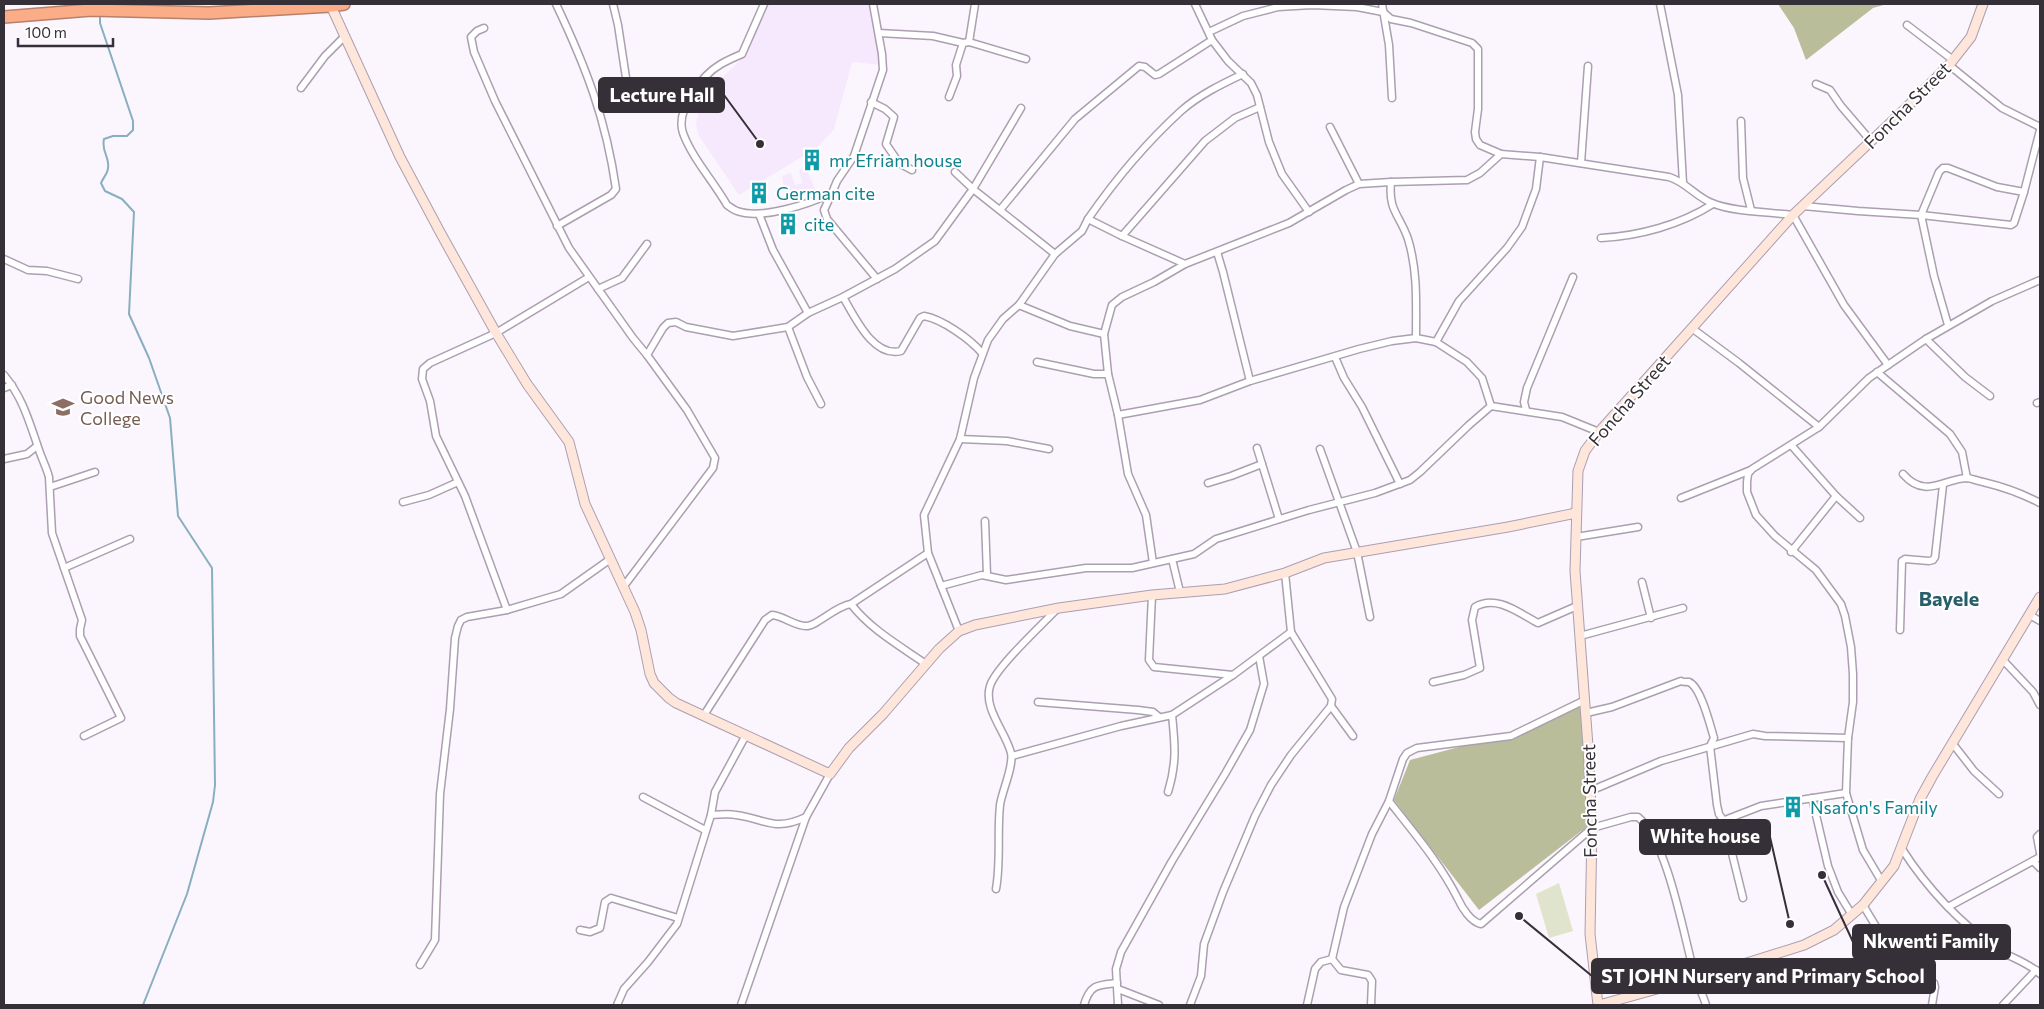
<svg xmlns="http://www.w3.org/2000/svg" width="2044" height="1009" viewBox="0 0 2044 1009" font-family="Commissioner,sans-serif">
<rect width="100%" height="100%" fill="#fbf5fd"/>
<g fill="#f6e8fd">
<path d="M765 4H873L882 65 852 62 834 129 818 147 739 195 699 136 696 125 700 105 708 91 747 54Z"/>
<path d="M806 168 816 191 786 199 782 176 791 173 795 185 802 183 799 170Z"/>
</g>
<path fill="#e1e4cd" d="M1559 883 1573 931 1549 938 1536 894Z"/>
<g fill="#b9bd9a">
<path d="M1778 4H1887L1873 8 1806 60 1794 28Z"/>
<path d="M1582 702 1589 825 1479 910 1394 800 1410 760 1523 730Z"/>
</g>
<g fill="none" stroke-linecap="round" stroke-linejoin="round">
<path stroke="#88afc0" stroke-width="2" d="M100 14V23L133 121V130L127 136H113L104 139C101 153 110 156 108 168 108 173 103 178 101 183L105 191 122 199 134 212 129 314 149 358 170 418 178 516 212 568 215 785 213 802 187 894 143 1005"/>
<g stroke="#ab9fb1" stroke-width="9">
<g id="street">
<path d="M556 4C586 67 606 119 616 189L611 195 557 226"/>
<path d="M613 4 618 25 628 91"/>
<path d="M764 4 742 54C735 57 728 60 721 64 702 75 675 110 683 133 692 158 714 182 727 205 730 207 734 210 737 211 762 220 809 204 832 193L837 181 854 156 883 70 882 54 873 4"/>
<path d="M1195 4 1212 40 1228 61 1251 83 1257 95 1269 142 1282 174 1309 212"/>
<path d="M1382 4 1389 45 1392 98"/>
<path d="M1660 4 1678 95 1683 183"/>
<path d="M1907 25 1953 60"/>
<path d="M484 28 477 31 471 37 474 52 495 101 569 248 633 338 647 355 687 410 715 458 713 468 624 586"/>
<path d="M1209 32 1243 16 1278 7 1312 5 1357 7 1383 12 1391 19 1411 23 1472 43 1478 49V109L1475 132 1476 139 1480 145 1501 154"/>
<path d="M879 33 933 36 963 43 969 42 1026 59"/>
<path d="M969 42 975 4"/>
<path d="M1949 65 2002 108 2040 127"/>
<path d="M1816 84 1830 90 1841 106 1871 141"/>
<path d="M301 88 325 56 344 37"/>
<path d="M949 97 957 76 956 65 963 43"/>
<path d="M871 102 885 109 894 117 886 144 899 163 912 170"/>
<path d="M1741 121 1743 178 1751 210"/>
<path d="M1330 127 1359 184"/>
<path d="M1581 163 1588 66"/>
<path d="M955 172 973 189 1055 254"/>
<path d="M1391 182C1388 211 1400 215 1408 239 1418 271 1416 305 1416 338"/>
<path d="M832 193 824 210 827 219 877 279"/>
<path d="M1803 206 1858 211 1921 215 2011 225 2014 223 2024 192"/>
<path d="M1000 210 1075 119 1139 66 1145 67 1155 75 1159 74 1212 40"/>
<path d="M759 214 773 250 808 313"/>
<path d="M1088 219C1115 180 1146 143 1181 111 1199 95 1222 84 1243 74"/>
<path d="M1122 236 1205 141 1235 118 1260 107"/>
<path d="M1601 238C1639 236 1680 225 1713 204"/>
<path d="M1217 252 1223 272 1250 381"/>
<path d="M4 259 28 270 47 271 78 279"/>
<path d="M598 289 622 278 647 244"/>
<path d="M843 297C855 317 873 358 901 351L920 318 924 316C942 319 970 339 982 353"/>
<path d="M1019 305 1070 326 1104 334"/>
<path d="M1948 325 1934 276 1921 215 1939 172 1943 168H1948L1997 187 2024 192 2040 130"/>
<path d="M788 327 807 377 821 404"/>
<path d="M1693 329 1739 363 1819 427"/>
<path d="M1926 339 1965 377 1990 396"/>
<path d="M1436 342 1459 301 1507 248 1522 227 1536 189 1540 157"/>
<path d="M647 355 663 328 668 323 676 322 686 327 733 336 788 327 808 313 843 297 895 269 935 241 973 189 1021 108"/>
<path d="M1335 357 1344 378 1362 407 1400 484"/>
<path d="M1037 362 1094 374H1108"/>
<path d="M1877 372 1950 434 1962 452 1967 478"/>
<path d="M4 375C22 397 28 418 37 444 40 455 46 466 49 477L52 533 82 620 80 629V636L121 718 84 736"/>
<path d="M4 388 12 385"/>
<path d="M2037 403 2040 402"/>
<path d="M1526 410 1524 402 1527 388 1573 277"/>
<path d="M1118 415 1200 400 1250 381 1359 349 1392 341 1416 338 1436 342 1467 362 1482 378 1491 406"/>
<path d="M960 439 1007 441 1049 449"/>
<path d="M1792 446 1836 496 1860 518"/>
<path d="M1257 448 1279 519"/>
<path d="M1320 449 1357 552 1370 617"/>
<path d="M4 459 27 454 37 446"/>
<path d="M1903 474C1926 500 1944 478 1968 478 1972 479 1978 481 1983 482 2004 487 2021 493 2040 503"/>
<path d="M1208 483 1231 476 1262 464"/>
<path d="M50 487 95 472"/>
<path d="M1681 498 1751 470"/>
<path d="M403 502 429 495 458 482"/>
<path d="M985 521 987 575"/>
<path d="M1576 537 1638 527"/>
<path d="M1791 552 1836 496"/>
<path d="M1172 559 1180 592"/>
<path d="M1153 563 1146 515 1128 474 1118 415 1108 374 1104 334 1112 305 1122 297 1154 282 1185 264 1289 223 1346 190 1359 184 1391 182 1467 180 1480 173 1501 154 1540 157 1669 177C1686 182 1696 197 1712 203 1733 212 1770 212 1793 215L1844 305 1888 365"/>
<path d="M64 568 130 539"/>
<path d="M1642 582 1651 618"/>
<path d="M941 586 982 575 1006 580 1086 568H1132L1194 554 1216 539 1309 510 1375 493 1410 480 1420 472 1469 425 1491 406 1562 417 1599 432"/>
<path d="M1152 595 1149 660 1154 667 1233 675"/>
<path d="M851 604 928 553"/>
<path d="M507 610 465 496 436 436 430 401 422 379 423 369 430 363 496 333 589 277"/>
<path d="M2030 615 2040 621"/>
<path d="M1900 630 1902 561 1905 559 1929 561 1933 560 1935 557 1943 485"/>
<path d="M959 631 928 553 924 515 960 439 974 378 988 340 1003 319 1019 305 1055 254 1082 231 1088 219 1122 236 1185 264"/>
<path d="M1291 632 1332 699 1331 706 1353 736"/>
<path d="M1580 636 1683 608"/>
<path d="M2003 660 2033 692 2040 705"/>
<path d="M1433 682 1464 675 1480 668 1472 620 1475 607C1497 594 1520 614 1538 623L1577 606"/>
<path d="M1038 702 1138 710 1153 712 1159 717"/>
<path d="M1586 713 1612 707 1681 681C1682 682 1689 682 1689 682 1701 687 1710 725 1714 738L1710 746 1717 805 1719 814 1724 821 1743 898"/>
<path d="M704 715 765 620 772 615C784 616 794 626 806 626 816 627 835 606 851 604 870 629 900 646 926 664"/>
<path d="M1953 744 1974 771 1999 794"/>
<path d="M1012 756 1121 726 1172 715 1233 675 1291 632 1285 573"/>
<path d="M1590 791 1661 761 1753 734 1765 736 1848 738"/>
<path d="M1168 792C1177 763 1175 744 1172 715"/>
<path d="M643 797 705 830"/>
<path d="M1812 798 1828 866 1838 892 1852 915"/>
<path d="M1389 801C1414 833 1440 863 1458 899 1462 908 1471 922 1481 924L1592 828 1631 817H1638C1668 841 1684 938 1695 976 1698 986 1703 995 1706 1005"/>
<path d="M711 815C719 815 728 813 736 815 766 819 774 832 806 817"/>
<path d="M2040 834 2037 837 2040 853"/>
<path d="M1658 846 1761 806 1846 793"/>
<path d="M1902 849C1927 888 1959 922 1997 949 2011 958 2028 962 2040 974"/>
<path d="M2033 861 2040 868"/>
<path d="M1882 882 1863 850 1846 793 1848 738 1853 702V674L1851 647 1845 616 1841 604 1816 570 1775 536 1756 515 1747 492V482L1748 474 1752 469 1819 427 1869 378 1926 339 1992 301 2040 280"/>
<path d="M996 889C1001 861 997 833 1000 805 1002 791 1014 766 1011 753 1006 732 983 709 990 686 996 667 1042 625 1058 608"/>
<path d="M1863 905 1901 968 1934 983 1935 987 1932 1005"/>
<path d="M1948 907 2040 857"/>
<path d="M580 930 590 932 600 928 605 902 611 898 678 918"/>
<path d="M1332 959 1344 907 1372 834 1389 801 1403 759 1407 753 1417 748 1511 736 1585 700"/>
<path d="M1332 959 1341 970 1368 975 1372 981 1371 1005"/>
<path d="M420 965 435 940 440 794 450 709 455 638 458 626 461 620 467 617 507 610 561 594 609 560"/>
<path d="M1118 989 1159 1005"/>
<path d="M617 1005 624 989 648 962 677 924 711 815 715 792 746 735"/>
<path d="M741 1005 806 817 830 774"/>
<path d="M1084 1005C1090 984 1098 985 1117 983"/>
<path d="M1118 1005 1116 969 1121 952 1172 861 1225 774 1250 730 1264 684 1259 656"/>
<path d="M1190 1005 1201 976 1204 944 1223 892 1255 816 1271 785 1291 755 1331 706"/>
<path d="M1307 1005 1315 969 1321 962 1332 959"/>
<path d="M2003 1005 2036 970"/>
</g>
</g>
<g stroke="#ab9fb1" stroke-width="11">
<g id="secondary">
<path d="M331 6 400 157 440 232 496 333 527 384 569 442 585 504 635 612 641 630 650 674 654 683 669 698 676 703 830 774 849 748 883 714 939 649 959 631 975 625 1059 608 1152 595 1225 589 1285 573 1324 558 1508 527 1576 513"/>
<path d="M1598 1005 1590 934 1592 828 1588 746 1575 571 1578 471 1585 451 1599 432 1793 215 1905 109 1949 65 1971 37 1983 4"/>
<path d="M1599 1005 1715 973 1804 945 1834 930 1863 905 1894 866 1920 799 1932 777 2040 597"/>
</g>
</g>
<g stroke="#b6816c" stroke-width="14">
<path id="highway" d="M4 17 91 10 209 13 331 6 344 4"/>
</g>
<use href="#street" stroke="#fff" stroke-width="6"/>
<use href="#secondary" stroke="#fee6db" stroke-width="9"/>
<use href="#highway" stroke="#fbad88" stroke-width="11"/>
</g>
<defs>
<g id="building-bare" transform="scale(1.725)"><path d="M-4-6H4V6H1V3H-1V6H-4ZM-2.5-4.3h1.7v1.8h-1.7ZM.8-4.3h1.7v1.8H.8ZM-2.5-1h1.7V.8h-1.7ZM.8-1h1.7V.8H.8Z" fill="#0f9aa8" stroke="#fff" stroke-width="2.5" paint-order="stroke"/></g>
<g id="school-bare" transform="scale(1.725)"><path d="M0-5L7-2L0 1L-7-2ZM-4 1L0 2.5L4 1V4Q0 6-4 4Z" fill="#8d6e63" stroke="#fff" stroke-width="2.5" paint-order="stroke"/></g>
</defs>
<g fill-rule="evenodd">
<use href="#building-bare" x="812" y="160"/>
<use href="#building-bare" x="759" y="193"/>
<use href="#building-bare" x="788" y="224"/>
<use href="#school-bare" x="63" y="407"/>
<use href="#building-bare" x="1793" y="807"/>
</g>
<g text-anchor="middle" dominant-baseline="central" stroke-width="4" stroke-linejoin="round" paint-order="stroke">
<g font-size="18" fill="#353038" stroke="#fff">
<text transform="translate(1907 105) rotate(-45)">Foncha Street</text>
<text transform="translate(1629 400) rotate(-49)">Foncha Street</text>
<text transform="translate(1589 801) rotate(-91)">Foncha Street</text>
</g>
<g font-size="18" fill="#0d838f" stroke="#fff" text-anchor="start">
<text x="829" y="160">mr Efriam house</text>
<text x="776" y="193">German cite</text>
<text x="804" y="224">cite</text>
<text x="1810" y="807">Nsafon's Family</text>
</g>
<g font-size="18" fill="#785e54" stroke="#fff" text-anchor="start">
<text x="80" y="397">Good News<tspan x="80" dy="21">College</tspan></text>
</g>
<g font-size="20" font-weight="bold" fill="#275e69" stroke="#fff">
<text x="1949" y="598">Bayele</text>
</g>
</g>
<path fill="none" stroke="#353038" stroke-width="2" d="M760 144L724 95M1790 924L1770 837M1822 875L1853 942M1519 916L1592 976"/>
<g fill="#353038" stroke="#fff" stroke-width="2">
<circle cx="760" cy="144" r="5"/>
<circle cx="1790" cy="924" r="5"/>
<circle cx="1822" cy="875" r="5"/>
<circle cx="1519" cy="916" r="5"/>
</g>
<g fill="#353038" stroke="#353038" stroke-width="2">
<rect x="599" y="78" width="125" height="34" rx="5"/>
<rect x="1640" y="820" width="130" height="34" rx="5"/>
<rect x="1853" y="925" width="157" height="34" rx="5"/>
<rect x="1592" y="959" width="343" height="34" rx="5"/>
</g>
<g font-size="19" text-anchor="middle" font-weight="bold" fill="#fff">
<text x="662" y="102">Lecture Hall</text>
<text x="1705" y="843">White house</text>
<text x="1931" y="948">Nkwenti Family</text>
<text x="1763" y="983">ST JOHN Nursery and Primary School</text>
</g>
<rect width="2044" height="1009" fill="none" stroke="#353038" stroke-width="10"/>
<path d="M18 38v8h95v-8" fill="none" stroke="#353038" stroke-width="2.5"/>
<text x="25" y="38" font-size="15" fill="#353038" stroke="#ffffff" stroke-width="4" paint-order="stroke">100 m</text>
</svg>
